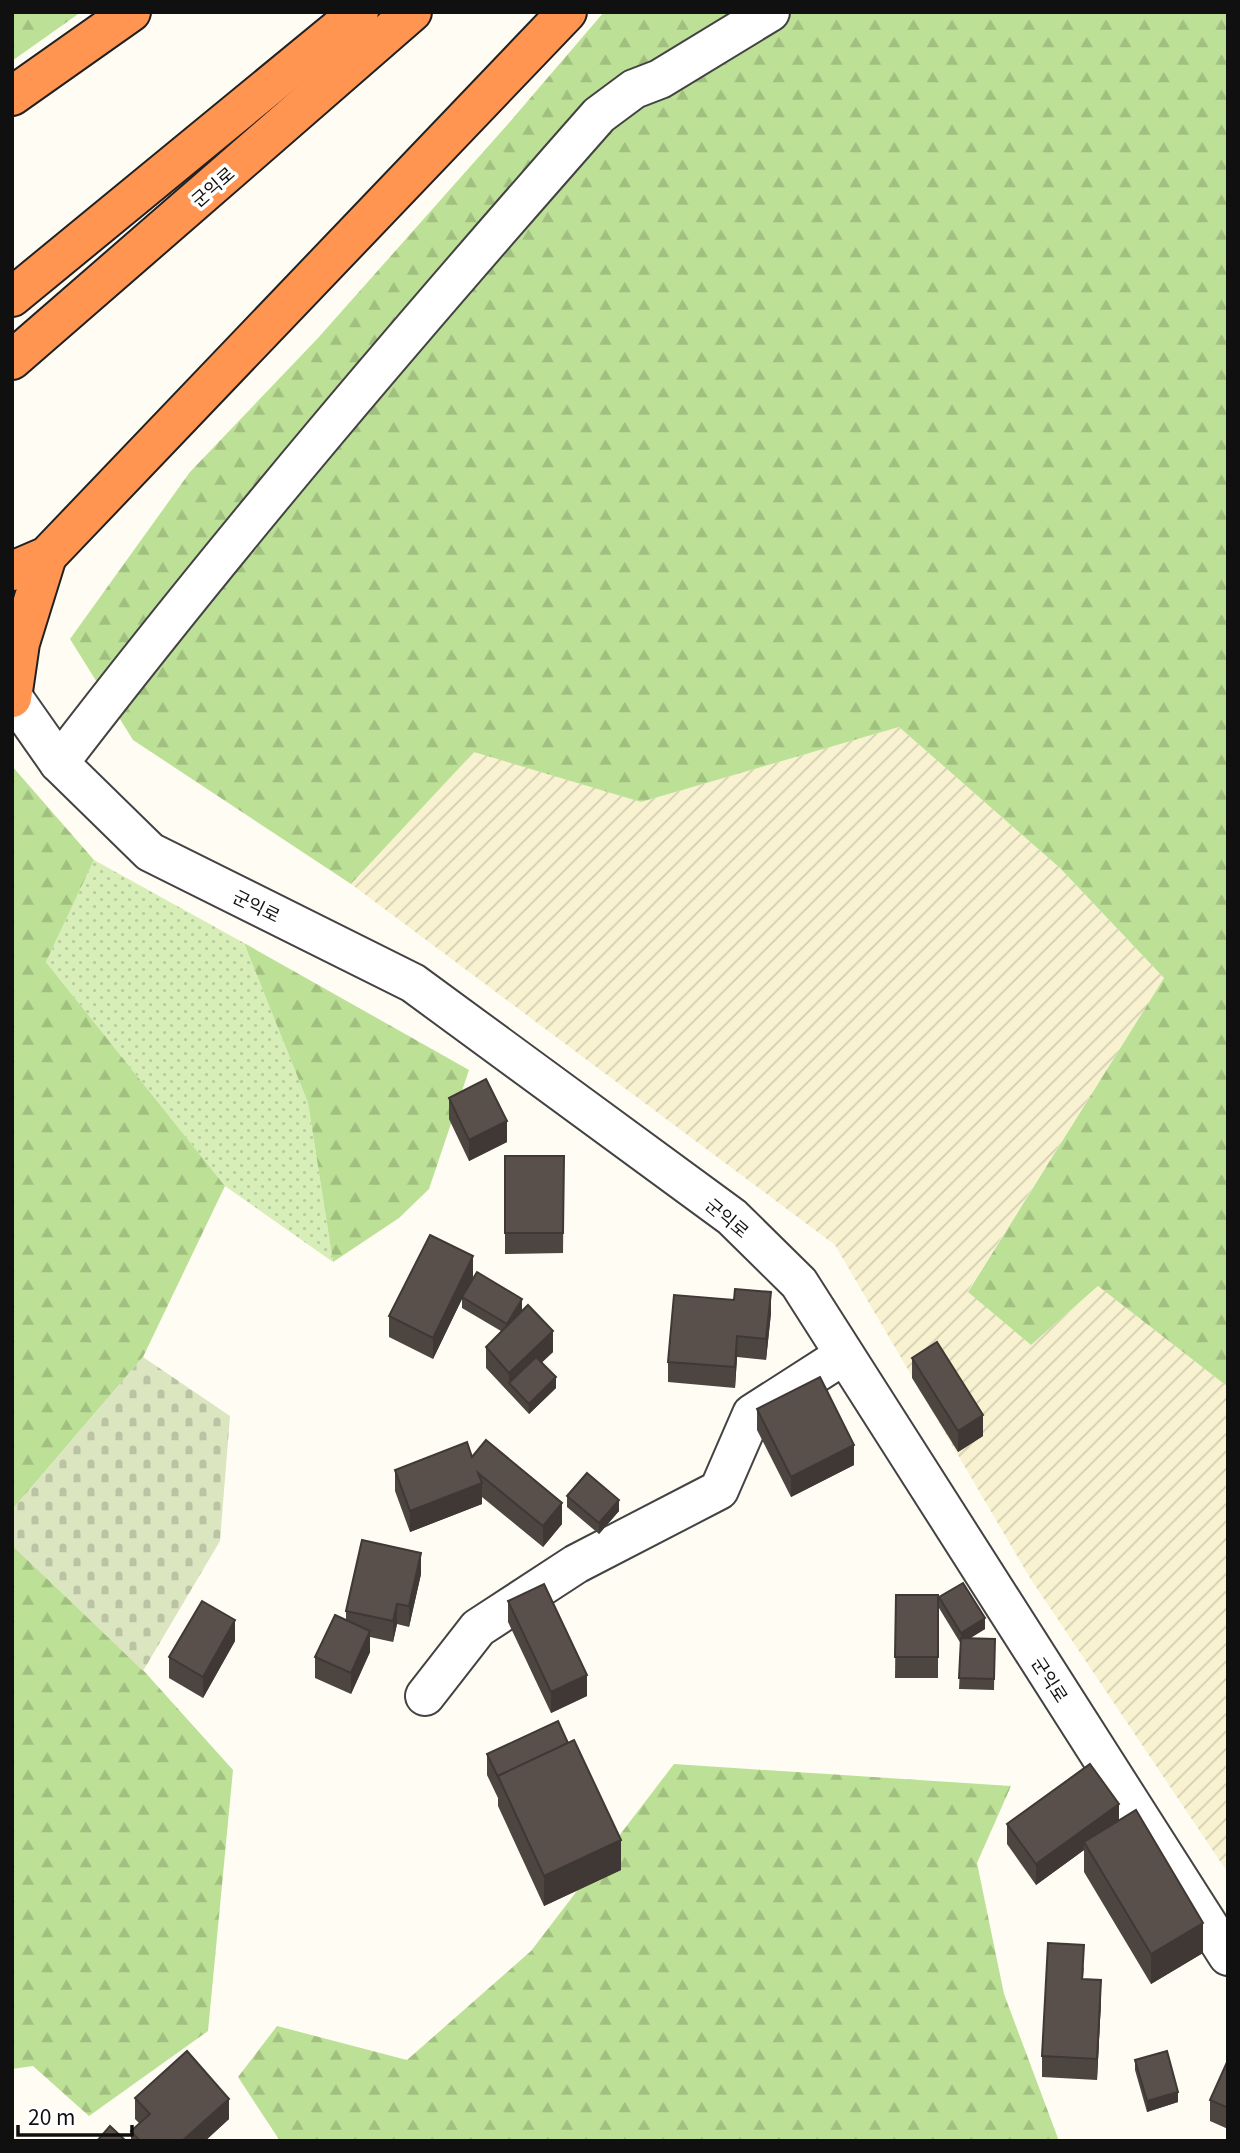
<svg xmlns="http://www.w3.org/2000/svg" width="1240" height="2153" viewBox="0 0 1240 2153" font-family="Georgia,'Noto Sans KR',serif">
<defs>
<pattern id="farmland-furrows" width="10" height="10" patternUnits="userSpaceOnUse" patternTransform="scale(1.75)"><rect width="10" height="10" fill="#f8f2d0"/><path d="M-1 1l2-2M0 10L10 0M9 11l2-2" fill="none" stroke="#d4ceb2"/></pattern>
<pattern id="grass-dots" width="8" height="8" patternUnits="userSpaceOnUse" patternTransform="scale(1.75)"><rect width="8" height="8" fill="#d8eeb8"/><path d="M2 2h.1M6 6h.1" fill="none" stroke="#b8cb9d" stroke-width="1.8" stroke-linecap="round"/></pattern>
<pattern id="forest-firs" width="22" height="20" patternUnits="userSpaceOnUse" patternTransform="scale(1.75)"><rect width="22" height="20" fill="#bce196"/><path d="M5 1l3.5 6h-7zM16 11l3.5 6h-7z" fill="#a1c080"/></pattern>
<pattern id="cemetery-stones" width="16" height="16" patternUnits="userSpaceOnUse" patternTransform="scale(1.75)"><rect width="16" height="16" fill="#dbe5c0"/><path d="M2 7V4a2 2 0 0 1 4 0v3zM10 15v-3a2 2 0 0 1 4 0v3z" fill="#bbc3a4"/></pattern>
</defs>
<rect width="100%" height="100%" fill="#fffcf3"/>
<path fill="url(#farmland-furrows)" d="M899 727 1060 868 1164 978 968 1291 1031 1345 1098 1286 1228 1387V1873L1030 1578 835 1245 351 884 474 751 641 802Z"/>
<path fill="url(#grass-dots)" d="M94 860 244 943 308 1103 333 1262 225 1186 46 962Z"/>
<g fill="url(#forest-firs)">
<path d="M12 12H81L12 61Z"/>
<path d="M604 12H1228V1387L1098 1286 1031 1345 968 1292 1164 978 1060 868 899 727 641 802 474 752 351 884 133 740 70 639 190 472 318 338 508 124Z"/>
<path d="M12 766 94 860 46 962 225 1186 143 1357 12 1510Z"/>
<path d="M244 943 469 1070 429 1189 399 1218 333 1262 308 1103Z"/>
<path d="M12 1545 143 1670 233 1770 208 2031 89 2116 33 2066 12 2069Z"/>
<path d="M674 1764 1011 1786 977 1863 1004 1994 1059 2141H280L238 2077 277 2026 407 2060 531 1951Z"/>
</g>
<path fill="url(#cemetery-stones)" d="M143 1357 230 1416 220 1541 143 1671 12 1545V1510Z"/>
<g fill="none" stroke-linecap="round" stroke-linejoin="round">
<g stroke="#434343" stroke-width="42">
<g id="minor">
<path d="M12 696 59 763 150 852 413 983 732 1217 799 1283 1228 1956"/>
<path d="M59 763C230 540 413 326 599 115L634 89 660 79 770 12"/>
<path d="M425 1696 478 1628 576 1564 719 1490 752 1414 844 1355"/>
</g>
</g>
<g stroke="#212121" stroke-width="42">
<g id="highway">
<path d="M12 96 131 12"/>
<path d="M12 297 359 12"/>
<path d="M12 360 412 12"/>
<path d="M12 571 47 556 567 12"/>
<path d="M12 698 20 643 47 556"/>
</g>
</g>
<use href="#minor" stroke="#fff" stroke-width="38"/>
<use href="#highway" stroke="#ff9551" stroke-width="38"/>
</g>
<g fill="#4d4540">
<path d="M449 1098 507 1142 469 1161 449 1119Z"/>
<path d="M505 1156H564L563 1253 505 1254Z"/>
<path d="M473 1277 470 1285 522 1310 553 1352 542 1362 556 1388 529 1414 486 1368V1347L501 1331 462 1308V1299L433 1359 389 1337V1316Z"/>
<path d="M734 1300 771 1313 766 1360 737 1357 735 1388 668 1382V1362Z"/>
<path d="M912 1358 983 1436 958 1452 912 1378Z"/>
<path d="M757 1409 854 1465 791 1497 757 1430Z"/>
<path d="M472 1457 562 1524 543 1547 482 1497V1504L410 1532 395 1491V1470Z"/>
<path d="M567 1496 619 1511 599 1534 567 1507Z"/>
<path d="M421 1574 409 1627 397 1624 393 1642 370 1637V1652L351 1694 315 1678V1657L346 1620V1611Z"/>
<path d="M896 1595H938V1678H895Z"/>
<path d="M939 1597 985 1629 970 1638 995 1639 994 1690 959 1689 961 1644 939 1608Z"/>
<path d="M508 1601 587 1696 551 1713 508 1622Z"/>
<path d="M235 1641 203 1698 169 1678V1657Z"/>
<path d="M487 1754 621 1870 544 1906 498 1806V1798L487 1775Z"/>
<path d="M1119 1821 1203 1953 1151 1984 1084 1872V1850L1036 1885 1007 1844V1824Z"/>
<path d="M1084 1966 1083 1979 1101 2001 1097 2080 1042 2077V2056Z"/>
<path d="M1135 2060 1178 2102 1147 2112 1135 2070Z"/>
<path d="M1228 2060V2129L1210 2121V2100Z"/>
<path d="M135 2098 229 2119 205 2141H131V2131L140 2124 135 2119Z"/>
</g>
<g fill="#3f3834">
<path d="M507 1121V1142L469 1161V1140Z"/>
<path d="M473 1256V1277L463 1298 462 1297V1299L433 1359V1338Z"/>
<path d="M771 1292V1313L766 1360V1339Z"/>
<path d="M522 1299V1310L507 1335V1324Z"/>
<path d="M553 1331V1352L515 1388 509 1383V1373Z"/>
<path d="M737 1336V1357L735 1388V1367Z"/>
<path d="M556 1377V1388L529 1414V1404Z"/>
<path d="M983 1415V1436L958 1452V1431Z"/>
<path d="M854 1445V1465L791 1497V1477Z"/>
<path d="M482 1483V1504L410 1532V1511Z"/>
<path d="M619 1500V1511L599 1534V1523Z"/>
<path d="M562 1503V1524L543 1547V1526Z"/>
<path d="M421 1553V1574L409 1627V1606Z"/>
<path d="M397 1604V1624L393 1642V1621Z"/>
<path d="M985 1618V1629L961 1644V1633Z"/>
<path d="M235 1620V1641L203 1698V1677Z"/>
<path d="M370 1631V1652L351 1694V1673Z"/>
<path d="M587 1675V1696L551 1713V1692Z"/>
<path d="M1119 1804V1825L1084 1842V1850L1036 1885V1864Z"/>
<path d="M621 1840V1870L544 1906V1876Z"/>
<path d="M1203 1923V1953L1151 1984V1954Z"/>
<path d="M1101 1980V2001L1097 2080V2059Z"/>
<path d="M1178 2092V2102L1147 2112V2101Z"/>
<path d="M229 2099V2119L205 2141H182Z"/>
</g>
<g fill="#5a504b" stroke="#3f3834" stroke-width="2">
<path d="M486 1079 507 1121 469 1140 449 1098Z"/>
<path d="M505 1156H564L563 1233H505Z"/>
<path d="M430 1235 473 1256 433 1338 389 1316Z"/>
<path d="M477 1272 522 1299 507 1324 462 1297Z"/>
<path d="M735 1289 771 1292 766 1339 737 1336 735 1367 668 1362 674 1295 734 1300Z"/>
<path d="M528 1305 553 1331 509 1373 486 1347Z"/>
<path d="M937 1342 983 1415 958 1431 912 1358Z"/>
<path d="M536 1357 556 1377 529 1404 509 1383Z"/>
<path d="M820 1377 854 1445 791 1477 757 1409Z"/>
<path d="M486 1440 562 1503 543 1526 478 1473 482 1483 410 1511 395 1470 467 1442 472 1457Z"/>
<path d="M587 1473 619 1500 599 1523 567 1496Z"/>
<path d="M362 1540 421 1553 409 1606 397 1604 393 1621 346 1611Z"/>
<path d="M963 1583 985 1618 961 1633 939 1597Z"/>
<path d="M544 1584 587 1675 551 1692 508 1601Z"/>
<path d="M896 1595H938V1657H895Z"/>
<path d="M202 1601 235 1620 203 1677 169 1657Z"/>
<path d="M335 1615 370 1631 351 1673 315 1657Z"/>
<path d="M961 1638 995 1639 994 1679 959 1678Z"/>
<path d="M558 1721 568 1743 498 1776V1777L487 1754Z"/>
<path d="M574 1740 621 1840 544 1876 498 1776Z"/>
<path d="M1090 1764 1119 1804 1036 1864 1007 1824Z"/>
<path d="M1136 1810 1203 1923 1151 1954 1084 1842Z"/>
<path d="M1048 1943 1084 1945 1082 1979 1101 1980 1097 2059 1042 2056Z"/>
<path d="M187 2051 229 2099 182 2141H140L131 2131 150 2114 135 2098Z"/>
<path d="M1167 2051 1178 2092 1147 2101 1135 2060Z"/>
<path d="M1228 2060V2108L1210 2100Z"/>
<path d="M110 2126 126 2141H97Z"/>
</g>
<g text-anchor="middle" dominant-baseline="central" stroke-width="7" stroke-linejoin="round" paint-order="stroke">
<g font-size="18" fill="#101010" stroke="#fff">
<text transform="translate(212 186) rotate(-41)">군익로</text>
<text transform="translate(257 905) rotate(26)">군익로</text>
<text transform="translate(728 1217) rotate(40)">군익로</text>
<text transform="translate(1051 1679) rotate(57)">군익로</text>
</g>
</g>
<rect width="1240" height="2153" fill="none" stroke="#101010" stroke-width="28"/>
<path d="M18 2125v10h114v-10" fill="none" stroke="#101010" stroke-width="3.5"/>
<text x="28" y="2125" font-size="21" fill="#101010" stroke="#ffffff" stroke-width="5" paint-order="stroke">20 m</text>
</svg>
